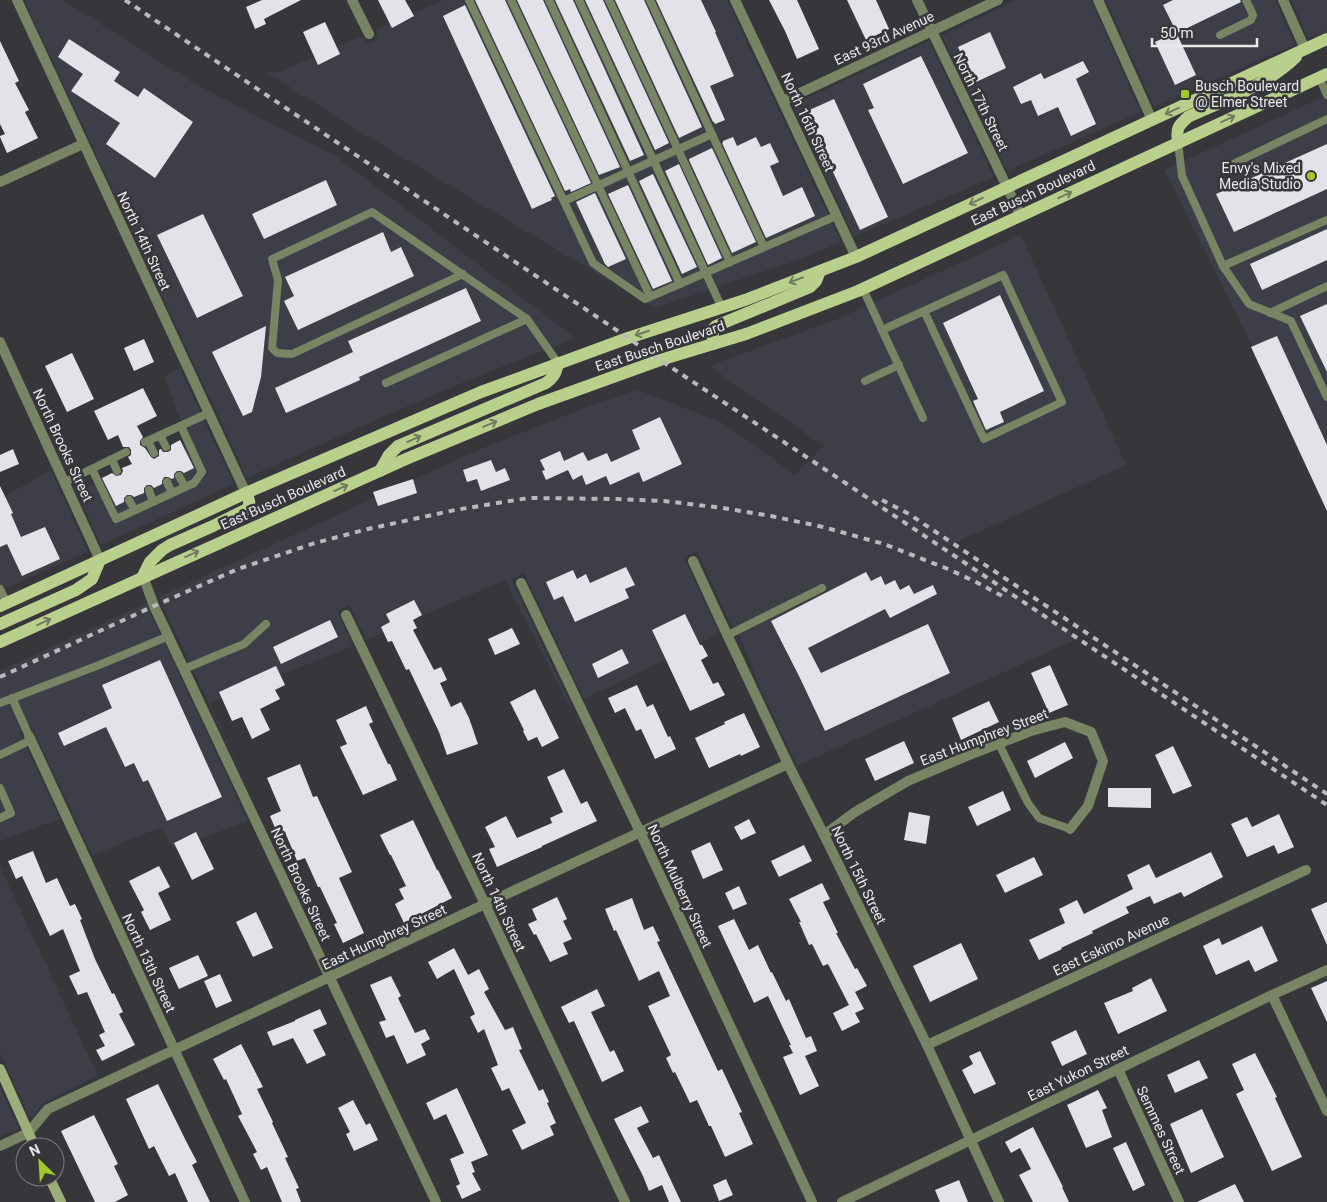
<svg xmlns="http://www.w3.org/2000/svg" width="1327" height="1202" viewBox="0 0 1327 1202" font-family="Roboto,sans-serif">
<rect width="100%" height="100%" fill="#36363b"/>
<g fill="#3e3e49">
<path d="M24 0H63L195 84 334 155 575 338 476 377 369 423 247 478Z"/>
<path d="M444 0H727L841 242 801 259 655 308 351 126 263 70 272 73H277L362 36 366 44 379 38 375 30Z"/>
<path d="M1017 0H1091L1141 112 1007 171 942 35Z"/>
<path d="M1106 0H1275L1295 44 1154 107Z"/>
<path d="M1291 0H1327V31L1308 38Z"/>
<path d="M929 41 994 177 854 237 792 105Z"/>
<path d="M1327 95V493L1164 170Z"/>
<path d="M1021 235 1126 465 948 546 1079 638 797 766 761 690 736 626 732 628 697 551 684 557 719 634 584 699 524 573 511 579 571 705 569 706 505 580 366 640 349 604 337 611 353 646 210 703 261 816 159 597 480 449 600 402 638 390 721 422 795 475 824 446 709 366 837 319Z"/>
<path d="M180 369 234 484 101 545 66 467 88 487 188 439 164 376Z"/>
<path d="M51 470 88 551 0 591V499Z"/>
<path d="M146 603 248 821 173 849 162 827 93 855 87 844 31 725 19 732 60 819 0 841V671Z"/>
<path d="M0 866 98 1076 44 1102 30 1119 0 1052Z"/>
<path d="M0 1087 19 1129 0 1137Z"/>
</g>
<g fill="#e2e2e8">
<path d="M262 0H301L264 19 266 24 255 29 246 7Z"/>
<path d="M378 0H405L414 16 392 28Z"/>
<path d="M475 0H505L591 183 571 192 570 189 565 191Z"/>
<path d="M517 0H543L620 167 599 175Z"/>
<path d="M555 0H573L644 155 630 161Z"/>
<path d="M585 0H603L669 143 655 150Z"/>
<path d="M615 0H644L702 127 679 138Z"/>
<path d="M656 0H701L716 32H715L734 76 710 86 725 120 715 124 714 122H713Z"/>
<path d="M769 0H797L819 49 797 59 785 31Z"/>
<path d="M847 0H876L889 29 866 40Z"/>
<path d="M1173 0H1240L1241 2 1177 33 1163 5Z"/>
<path d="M465 5 555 196 551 198 552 200 532 209 443 16Z"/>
<path d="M325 22 340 54 318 65 303 32Z"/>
<path d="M990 32 1006 68 974 83 958 47Z"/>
<path d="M1176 32 1196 75 1175 85 1155 42Z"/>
<path d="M69 39 120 72 114 81 138 97 144 88 193 122 155 178 106 144 120 123 71 91 83 74 58 57Z"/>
<path d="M0 41 19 81 15 83 29 110 25 112 38 138 7 153 0 137V136L5 134 0 124Z"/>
<path d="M921 56 968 153 903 184 868 110 874 108 863 84Z"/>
<path d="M1083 61 1089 72 1076 79 1096 124 1071 136 1058 107 1038 116 1031 100 1021 104 1013 87 1041 73 1044 79Z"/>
<path d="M834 99 888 217 860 230 805 112Z"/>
<path d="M733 137 737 146 756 137 761 147 770 143 779 162 770 166 783 196 802 187 815 216 766 238 722 143H723V141Z"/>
<path d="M1327 144V189L1234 232 1216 194Z"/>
<path d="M712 148 756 242 732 253 689 160V159Z"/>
<path d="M679 164 722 258 708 265 665 171Z"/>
<path d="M653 174 697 267 682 274 639 181Z"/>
<path d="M326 180 337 205 264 239 252 214Z"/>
<path d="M628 185 672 281 653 289 608 194Z"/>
<path d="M595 193 626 259 608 267 605 264 576 202Z"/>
<path d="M203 214 243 296 197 318 157 235Z"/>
<path d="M1327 229V260L1262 290 1250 264Z"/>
<path d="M383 232 391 252 401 247 414 276 298 330 284 301 294 296 285 277Z"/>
<path d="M466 288 481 321 359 377 360 380 286 413 275 388 353 352 348 341Z"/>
<path d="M1000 295 1044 391 1000 412 1004 422 986 430 973 401 978 399 943 323Z"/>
<path d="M1327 304V372L1300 316Z"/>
<path d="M266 326 261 377 252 412 243 416 212 352Z"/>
<path d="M1277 336 1327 445V511L1251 347Z"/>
<path d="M144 339 154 362 134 371 124 348Z"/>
<path d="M72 353 94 399 67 412 45 366Z"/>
<path d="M143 388 157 416 137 426 143 437 140 441V445L145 448 151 457 154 459 159 456V450L161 449 163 452H168L171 450V445L180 440 194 468 184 473 181 471H177L174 474V478L172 479 168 477H164L162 481V484L154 488 151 485H147L144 488V493L134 497 131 495H127L124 498V502L116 506 102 478 112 473 116 476 121 475 123 471 122 468 132 464 128 457 131 455V450L129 447H123L118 435 108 440 94 411Z"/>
<path d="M660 417 682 464 643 482 639 472 610 485 606 476 586 485 582 475 573 480 568 470 546 480 542 471 545 470 540 460 560 451 564 461 583 452 588 461 607 453 611 462 640 449 632 430Z"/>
<path d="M13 449 19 464 0 472V455Z"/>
<path d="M491 460 496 472 505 468 510 480 481 491 477 479 467 482 463 470Z"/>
<path d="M413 479 417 493 378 506 373 492Z"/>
<path d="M0 486 13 513 11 514 21 537 45 527 60 559 22 576 7 544 0 547Z"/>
<path d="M626 567 635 585 625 589 629 598 575 622 563 596 554 600 546 582 573 570 577 579 586 574 590 583Z"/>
<path d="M866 572 871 581 881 576 885 585 895 580 900 590 909 585 914 594 933 585 937 594 890 618 885 609 808 648 821 673 928 624 950 673 825 731 799 676 771 621Z"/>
<path d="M414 600 422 615 413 620 417 628 413 630 434 670 441 667 447 680 440 683 451 707 461 702 469 718 478 744 447 755 439 732 409 669 406 670 392 641 388 642 381 627 390 622 386 614Z"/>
<path d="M685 614 700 645H702L708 656 701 660 713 684 718 682 725 695 690 711 652 630Z"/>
<path d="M330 620 338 637 281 664 273 647Z"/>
<path d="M512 628 520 644 495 655 488 639Z"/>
<path d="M622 649 629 663 598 678 592 664Z"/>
<path d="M160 660 222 797 167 821 148 780 143 782 134 763 125 767 106 727 64 746 58 733 112 708 102 685Z"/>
<path d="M1050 665 1068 705 1049 713 1031 673Z"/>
<path d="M276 666 285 685 275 690 280 699 260 709 270 730 252 739 242 717 232 721 219 692Z"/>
<path d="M637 685 647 707 653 704 668 737 670 736 676 749 655 759 641 729 636 731 625 708 615 713 608 698Z"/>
<path d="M535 689 559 738 542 747 537 737 528 741 523 731 524 730 510 702Z"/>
<path d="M989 701 999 722 961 740 952 718Z"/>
<path d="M366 706 373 722 369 724 388 764H390L397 780 363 795 340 747 347 744 336 720Z"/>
<path d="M744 713 760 747 741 756 740 754 709 768 695 738 725 724 724 722Z"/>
<path d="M904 741 914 763 875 781 865 759Z"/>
<path d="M1065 742 1073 758 1035 778 1027 761Z"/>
<path d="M1173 746 1192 786 1173 794 1155 755Z"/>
<path d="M300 764 313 797 317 796 352 872 339 878 364 933 343 943 334 924 337 923 320 887H318L305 858 297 861 285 832 278 835 270 816 281 811 267 778Z"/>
<path d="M564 769 581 804 587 801 597 821 542 846V847L497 867 489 849 495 847 485 827 506 816 517 838 552 823 550 818 563 812 547 777Z"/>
<path d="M1108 788H1151V808L1108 807Z"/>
<path d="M1003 791 1011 810 977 826 968 807Z"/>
<path d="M909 812 930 816 926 844 904 840Z"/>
<path d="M1279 814 1294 847 1278 854 1274 845 1247 857 1231 824 1247 817 1252 827Z"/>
<path d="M749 819 756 833 741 840 734 827Z"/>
<path d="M413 820 437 870H438L452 898 404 923 395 904 404 899 399 889 406 886 391 855H390L380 835Z"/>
<path d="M196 832 214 869 192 880 174 843Z"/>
<path d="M710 842 723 870 703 879 691 851Z"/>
<path d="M804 845 812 861 779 877 771 861Z"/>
<path d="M33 851 46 883 57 878 70 906 75 904 82 919 80 920 95 959 112 994 114 993 123 1012 119 1014 135 1045 102 1061 96 1050 105 1046 99 1035 105 1032 87 992 78 995 69 976 80 971 63 929 50 936 22 876 16 879 8 861Z"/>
<path d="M1211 852 1223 877 1184 897 1181 892 1154 904 1150 896 1126 907 1129 913 1092 931 1093 933 1061 948 1062 949 1039 960 1029 940 1065 923 1059 909 1077 900 1084 914 1133 889 1127 875 1149 864 1156 878Z"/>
<path d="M1034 857 1043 875 1005 893 996 875Z"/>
<path d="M159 866 170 887 158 893 171 920 150 930 141 912 144 910 129 881Z"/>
<path d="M822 883 830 899 823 902 838 933H836L855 969 857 968 867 986 855 992 864 1009 855 1013 860 1022 842 1031 833 1013 849 1005 828 964 823 966 812 944 809 945 799 922H801L789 899Z"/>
<path d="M739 886 747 904 733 910 725 893Z"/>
<path d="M557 897 567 919 563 921 572 939 563 943 568 954 550 962 536 934 534 935 528 924 537 920 532 909Z"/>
<path d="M632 898 644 930 653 926 660 941 657 942 718 1071 722 1069 742 1112 739 1113 753 1144 725 1157 711 1126H709L697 1100 690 1103 675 1072 673 1073 666 1058 671 1055 648 1006 670 996 659 971 639 981 616 930 614 931 605 909Z"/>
<path d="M1327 902V945L1311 909Z"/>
<path d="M256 912 273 948 253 957 236 922Z"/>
<path d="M734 919 749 950 758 945 771 973 772 972 786 1001 789 999 806 1038 811 1036 817 1051 805 1056 819 1086 800 1095 783 1057 793 1053 789 1045H791L768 996 754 1003 718 926Z"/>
<path d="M1262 926 1278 961 1255 972 1249 960 1216 975 1203 946 1219 938 1222 945Z"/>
<path d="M961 943 978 979 930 1002 913 966Z"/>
<path d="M454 948 468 975 479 969 489 989 484 992 505 1030 513 1027 522 1049 519 1050 539 1091 543 1089 549 1102 547 1103 556 1123 550 1126 554 1135 522 1150 512 1130 526 1123 509 1088 502 1091 491 1068 498 1065 484 1029 478 1033 470 1017 475 1014 454 969 437 979 428 962Z"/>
<path d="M198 955 208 976 179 989 169 968Z"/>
<path d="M220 974 232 1001 216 1008 204 981Z"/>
<path d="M391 976 401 996 398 998 415 1033 425 1029 430 1039 421 1044 426 1055 407 1064 394 1035 386 1038 379 1022 386 1020 370 985Z"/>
<path d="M1151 978 1167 1011 1118 1034 1104 1003 1133 991 1132 988Z"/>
<path d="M1327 981V1022L1311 988Z"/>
<path d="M597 989 605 1006 591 1012 610 1052 614 1050 624 1071 602 1082 574 1021 569 1023 561 1007Z"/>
<path d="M320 1009 327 1024 313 1030 326 1055 307 1064 293 1038 273 1046 267 1032 295 1021V1020Z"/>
<path d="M1076 1030 1087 1054 1062 1066 1051 1042Z"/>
<path d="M241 1044 263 1087 257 1089 273 1122 272 1123 288 1157 285 1158 299 1188 296 1189 301 1202H282L267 1167 261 1170 253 1154 257 1152 238 1116 242 1114 226 1079 224 1080 213 1059Z"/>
<path d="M980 1051 996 1084 974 1094 962 1070 973 1064 969 1056Z"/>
<path d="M1255 1053 1277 1097 1275 1098 1302 1157 1272 1171 1236 1094 1244 1090 1232 1064Z"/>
<path d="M1199 1060 1208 1078 1175 1093 1167 1075Z"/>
<path d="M158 1084 186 1141 197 1162 192 1165 210 1202H188L175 1173 169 1176 154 1146 149 1149 126 1099Z"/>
<path d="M457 1088 488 1155 471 1162 475 1172 472 1173 481 1190 462 1199 456 1186 460 1184 450 1159 464 1153 446 1114 434 1120 426 1103Z"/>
<path d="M1098 1090 1107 1108 1102 1110 1112 1137 1086 1148 1067 1105Z"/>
<path d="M353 1100 366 1125 370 1123 378 1140 354 1151 346 1134 350 1132 338 1108Z"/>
<path d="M641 1106 649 1122 637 1128 653 1158 659 1155 681 1202H669L662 1185 649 1191 643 1176 614 1119Z"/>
<path d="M1202 1109 1224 1157 1191 1173 1170 1124Z"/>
<path d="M94 1115 118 1164 114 1166 128 1195 115 1202H95L61 1131Z"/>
<path d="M1033 1127 1063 1187H1062L1069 1202H1033L1019 1175 1031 1169 1020 1148 1011 1153 1005 1142Z"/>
<path d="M1126 1142 1145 1185 1133 1191 1113 1148Z"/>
<path d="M726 1179 733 1195 719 1201 713 1185Z"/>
<path d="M959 1180 968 1202H940L935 1190Z"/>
<path d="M1235 1184 1244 1202H1197Z"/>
</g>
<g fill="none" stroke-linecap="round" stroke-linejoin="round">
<g stroke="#788463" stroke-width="8">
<path d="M469 0 593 263 645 299 836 216"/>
<path d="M511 0 650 296"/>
<path d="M549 0 680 284"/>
<path d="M579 0 722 308"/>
<path d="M609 0 730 262"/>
<path d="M650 0 764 247"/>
<path d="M1220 35 1251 20 1253 15 1246 0"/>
<path d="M1319 77 1327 95"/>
<path d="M1178 142 1182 176 1223 266 1327 220"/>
<path d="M1233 164 1327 119"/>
<path d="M564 201 712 134"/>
<path d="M1223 266 1249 304 1291 321 1327 397"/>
<path d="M463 274 292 354 277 353 272 348 278 280 272 259 372 212 527 319 558 363"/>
<path d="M863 289 923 418"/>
<path d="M1270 313 1327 286"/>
<path d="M882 330 924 311 984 439 1062 402 1003 275 924 311"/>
<path d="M865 381 899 365"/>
<path d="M386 383 527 319"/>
<path d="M160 435 166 447"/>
<path d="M148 441 154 453"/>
<path d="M145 442 209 413"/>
<path d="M112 459 117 471"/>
<path d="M92 469 116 519 194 483 202 472 181 426"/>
<path d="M179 476 185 487"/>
<path d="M65 482 126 452"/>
<path d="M167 482 172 493"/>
<path d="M149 490 153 502"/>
<path d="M129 500 135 510"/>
<path d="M0 589 7 603"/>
<path d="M728 635 822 588"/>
<path d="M184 669 244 644 266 624"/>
<path d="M12 698 29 736"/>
<path d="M0 703 99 665 169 636"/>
<path d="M999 744 1028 803 1039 818 1070 829"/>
<path d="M0 755 31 740"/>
<path d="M0 788 11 813 0 818"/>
</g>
<g stroke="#788463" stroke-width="10">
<path d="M17 0 246 493"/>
<path d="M352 0 369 34"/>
<path d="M735 0 856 257"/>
<path d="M917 0 1021 216"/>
<path d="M1098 0 1152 120"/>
<path d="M1283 0 1305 49"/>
<path d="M783 101 998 0"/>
<path d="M0 182 83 144"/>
<path d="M0 342 100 560"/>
<path d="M693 561 716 611 788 764 824 835 927 1045 999 1202"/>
<path d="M143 576 154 606 436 1202"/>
<path d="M521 583 640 832 812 1202"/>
<path d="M346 615 485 904 625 1202"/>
<path d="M29 736 245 1202"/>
<path d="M824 835 855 812 908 781 969 755 1031 731 1065 722 1091 732 1103 761 1088 806 1070 829"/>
<path d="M1272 995 1327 1111"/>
<path d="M927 1045 1306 870"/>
<path d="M1118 1069 1179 1202"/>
<path d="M0 1146 28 1133 48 1109 485 904 788 764"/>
<path d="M842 1202 1272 995 1327 970"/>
</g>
<g stroke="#9caf7a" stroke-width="10">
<path d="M0 1069 35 1147"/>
<path d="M49 1177 61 1202"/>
</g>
<g stroke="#b8d08c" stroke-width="12">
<path d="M1178 142C1176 128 1178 126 1188 117 1225 100 1266 86 1296 57"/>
<path d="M713 344V329L716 326 810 287 816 281 820 271"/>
<path d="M380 471 389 455 398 446 546 383C554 377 556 373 558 363"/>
<path d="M143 576 150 562 162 550 170 545 213 526 247 509C251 504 249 499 246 493"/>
<path d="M0 606 246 493 481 392 628 338 745 300 856 257 1327 39"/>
<path d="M0 624 76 590 92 579 100 560"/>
<path d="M0 642 406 459 538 404 660 360 746 334 858 291 1327 74"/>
</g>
<g stroke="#b9b9bc" stroke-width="4" stroke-dasharray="6 6" stroke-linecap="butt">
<path d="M125 0 612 327 660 360 814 462 1327 805"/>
<path d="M882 500 909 514 1327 794"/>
<path d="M0 677 154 606 238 569 315 543 368 529 455 510 528 498 618 499 664 501 723 508 771 516 823 527 884 544 948 569 976 582 1004 597"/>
</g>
</g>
<defs><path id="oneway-shaft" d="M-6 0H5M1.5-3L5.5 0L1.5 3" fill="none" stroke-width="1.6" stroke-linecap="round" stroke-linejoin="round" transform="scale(1.25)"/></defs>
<g stroke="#707b5f">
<use href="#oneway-shaft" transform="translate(1172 111) rotate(155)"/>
<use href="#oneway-shaft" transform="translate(1228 119) rotate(-25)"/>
<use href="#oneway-shaft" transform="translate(1065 195) rotate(-25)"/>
<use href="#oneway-shaft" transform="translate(976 201) rotate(155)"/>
<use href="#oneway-shaft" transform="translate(796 280) rotate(159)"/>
<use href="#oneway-shaft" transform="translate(642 333) rotate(162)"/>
<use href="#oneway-shaft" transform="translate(490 424) rotate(-23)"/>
<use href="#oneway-shaft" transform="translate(414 439) rotate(-24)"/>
<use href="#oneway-shaft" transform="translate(341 488) rotate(-24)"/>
<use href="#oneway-shaft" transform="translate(192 554) rotate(-24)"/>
<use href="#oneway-shaft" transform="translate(44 622) rotate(-25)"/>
</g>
<g fill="#a0ca2c" stroke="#36363b" stroke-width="2">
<rect x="1180" y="89" width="10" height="10" rx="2.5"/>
<circle cx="1311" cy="176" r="5"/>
</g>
<g text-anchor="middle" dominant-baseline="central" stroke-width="5" stroke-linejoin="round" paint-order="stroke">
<g font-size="14" fill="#e8e8eb" stroke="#36363b">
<text transform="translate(884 38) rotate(-25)">East 93rd Avenue</text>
<text transform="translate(981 102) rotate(64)">North 17th Street</text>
<text transform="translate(808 122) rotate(65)">North 16th Street</text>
<text transform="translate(1033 193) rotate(-25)">East Busch Boulevard</text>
<text transform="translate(144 241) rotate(65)">North 14th Street</text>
<text transform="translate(660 346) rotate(-18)">East Busch Boulevard</text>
<text transform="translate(63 445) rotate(65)">North Brooks Street</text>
<text transform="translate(283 498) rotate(-24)">East Busch Boulevard</text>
<text transform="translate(984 737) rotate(-21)">East Humphrey Street</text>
<text transform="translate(859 875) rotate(64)">North 15th Street</text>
<text transform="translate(301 884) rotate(65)">North Brooks Street</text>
<text transform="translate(680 886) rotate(65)">North Mulberry Street</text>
<text transform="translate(499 902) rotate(65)">North 14th Street</text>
<text transform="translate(384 937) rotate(-25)">East Humphrey Street</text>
<text transform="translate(1111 945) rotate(-25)">East Eskimo Avenue</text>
<text transform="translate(149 963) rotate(65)">North 13th Street</text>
<text transform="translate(1078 1073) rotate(-26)">East Yukon Street</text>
<text transform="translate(1161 1130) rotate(65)">Semmes Street</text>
</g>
<g font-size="14" fill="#e8e8eb" stroke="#36363b" text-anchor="start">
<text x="1195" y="86">Busch Boulevard<tspan x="1195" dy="16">@ Elmer Street</tspan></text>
<text x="1301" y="168" text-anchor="end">Envy's Mixed<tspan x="1301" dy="16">Media Studio</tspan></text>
</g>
</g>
<g transform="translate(40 1162) rotate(335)"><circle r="24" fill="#36363b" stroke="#7d7d81"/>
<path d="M0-4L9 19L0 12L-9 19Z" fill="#a0ca2c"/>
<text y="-8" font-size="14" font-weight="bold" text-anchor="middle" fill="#e8e8eb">N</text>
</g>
<path d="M1152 38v8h105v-8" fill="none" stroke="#e8e8eb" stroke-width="2.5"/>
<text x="1160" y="38" font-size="15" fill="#e8e8eb" stroke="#36363b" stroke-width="4" paint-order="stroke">50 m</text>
</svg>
